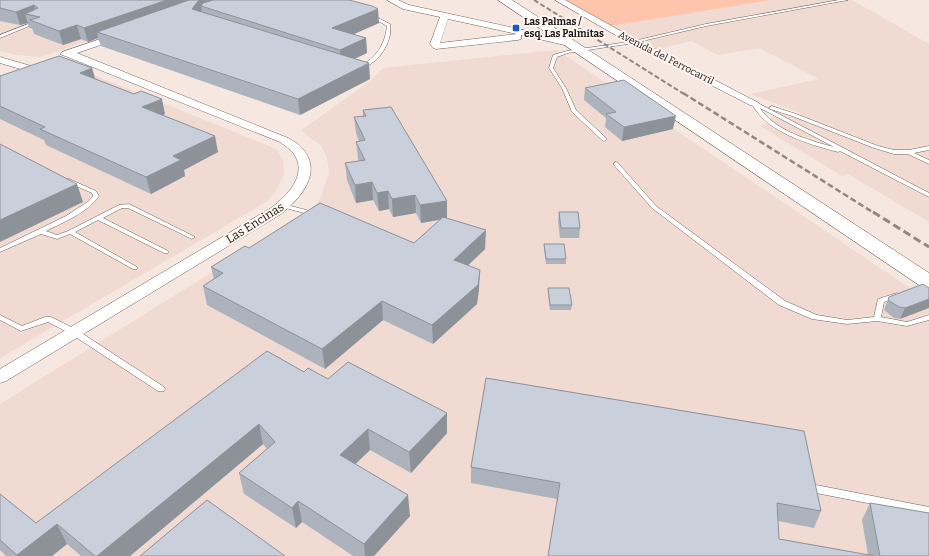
<svg xmlns="http://www.w3.org/2000/svg" width="929" height="556" viewBox="0 0 929 556" font-family="Bitter,serif">
<rect width="100%" height="100%" fill="#f6e7e1"/>
<g fill="#f0dad1">
<path d="M0 0H205L41 57 16 55 0 51Z"/>
<path d="M771 0H852L929 44V222L848 174 842 176 760 126 769 123 763 120 782 114 788 116 801 113 750 94 819 79 759 48 718 55 691 41 666 47 660 51 610 26Z"/>
<path d="M557 50 929 301V556H0V404L309 212 320 199 329 173 327 158 321 146 301 130 368 83 383 68Z"/>
<path d="M64 63 269 146 277 150 283 161 284 174 276 191 266 202 0 358V85Z"/>
</g>
<path fill="#fec4ac" d="M566 0H771L610 26Z"/>
<g fill="none" stroke-linecap="round" stroke-linejoin="round">
<g stroke="#6e615c" stroke-width="1">
<g id="service">
<path d="M839 0H848L706 26 634 43 568 53 557 57 553 68 566 88 576 110 606 138 607 139 604 141 602 140 572 112 562 88 549 68 553 55 567 51 634 41 706 24Z"/>
<path d="M372 15 390 24C393 43 378 63 361 69L359 68V67C376 58 385 45 387 26L371 17 370 16Z"/>
<path d="M36 21 39 22 0 38V35Z"/>
<path d="M754 101 929 193V197L840 151 838 152C812 145 776 135 758 113 755 110 754 106 751 103ZM760 108 834 147C810 141 773 130 760 108Z"/>
<path d="M772 106 796 114 878 146 894 150H909L929 146V150L914 153 929 160V164L908 154H894L874 148 792 116 770 109 769 108Z"/>
<path d="M616 162 618 163 656 206 785 301 817 315 847 320 874 317 878 299 897 293 901 295 900 297 884 302 881 317 907 322 929 315V320L907 326 877 321 847 324 812 319 779 305 652 208 614 165V163Z"/>
<path d="M69 179 96 191 99 196C87 213 64 222 46 231L57 235 68 231 119 205 129 204 195 237 192 239 190 238 128 208H122L103 218 168 251 169 252 168 253H164L98 220 75 232 137 267 138 268 137 269H133L70 234 57 239 41 234 0 252V248L66 216 89 201 93 196 92 193 67 182V180Z"/>
<path d="M284 204 317 213 318 214 315 216 282 207 281 206 282 205Z"/>
<path d="M0 315 22 326 45 317H51L77 330 164 387 165 389 164 391H158L71 334 48 322 21 331 0 320Z"/>
<path d="M816 485 929 507V515L816 493 813 492 811 489 813 486Z"/>
</g>
</g>
<g stroke="#6e615c" stroke-width="1">
<g id="minor">
<path d="M387 0H398L409 5 569 40 574 43 569 46 521 35V39L518 40 436 49 433 48 430 44 440 17 403 9ZM448 19 517 34 440 43Z"/>
<path d="M555 0H565L637 40 759 103 754 106 750 105 631 44Z"/>
<path d="M118 33 121 34V38L77 53 288 138C293 141 299 144 303 149 323 173 300 199 281 214L6 381 0 383V369L271 208C287 196 308 175 294 154 291 149 285 146 280 142L60 54 62 52Z"/>
<path d="M0 57 31 66 32 68 27 71 0 63Z"/>
</g>
</g>
<g stroke="#6e615c" stroke-width="1">
<path id="secondary" d="M498 0H512L929 273V288L922 287Z"/>
</g>
<use href="#service" fill="#fff" fill-rule="evenodd"/>
<use href="#minor" fill="#fff" fill-rule="evenodd"/>
<use href="#secondary" fill="#fff" fill-rule="evenodd"/>
<path stroke="#918783" stroke-width="2" stroke-dasharray="5 2.5" stroke-linecap="butt" d="M534 0 684 94"/>
<path stroke="#918783" stroke-width="2.5" stroke-dasharray="6 3" stroke-linecap="butt" d="M683 93 874 213"/>
<path stroke="#918783" stroke-width="3" stroke-dasharray="8 4" stroke-linecap="butt" d="M873 212 929 247"/>
</g>
<g fill="#adb3bc">
<path d="M0 0H349L379 23 353 34 366 38 367 53 354 59 370 79 300 115 101 46 98 38 88 42 81 39 63 45 34 34 32 28H29L28 23 20 25 0 21Z"/>
<path d="M92 68 95 78 165 114 163 115 218 152 184 170 185 176 151 194 46 145 44 140 0 119V76Z"/>
<path d="M585 88 673 129 622 141 605 127 606 118 584 100Z"/>
<path d="M363 110 447 201V218L485 249 468 265 479 289 477 304 433 344 383 320 325 369 207 305 203 286 214 279 211 267 249 248 414 243 440 220 421 223 416 213 393 217 389 209 379 211 373 200 356 203 347 180 345 163 359 161 358 158 356 142 359 141 356 133 354 117 363 116Z"/>
<path d="M559 212 580 228 579 238H560L558 222Z"/>
<path d="M544 244 566 259V264H546L544 249Z"/>
<path d="M548 288 572 305 571 310H550L548 293Z"/>
<path d="M929 288 900 319 894 318 884 310 889 297Z"/>
<path d="M304 372 328 379 447 433 411 473 370 450 355 464 410 516 374 556H353L302 522 296 528 244 494 239 473 267 449 263 444 130 556H81L67 544 52 556H6L0 550V494L36 523Z"/>
<path d="M486 378 821 511 814 528 778 521 779 539 868 555 862 520 870 503 929 556H548L557 499 471 483V467Z"/>
</g>
<g fill="#8d9299">
<path d="M167 0H216L201 6 202 13 97 32 98 38 88 42 84 28Z"/>
<path d="M34 5 38 17 25 14 28 23 20 25 16 12Z"/>
<path d="M378 9 379 23 334 43 332 28Z"/>
<path d="M77 25 81 39 63 45 59 31Z"/>
<path d="M366 38 367 53 341 65 340 50Z"/>
<path d="M369 63 370 79 300 115 298 99Z"/>
<path d="M92 68 96 83 80 73Z"/>
<path d="M162 99 165 114 146 123 142 107Z"/>
<path d="M676 116 673 129 622 141 624 127Z"/>
<path d="M215 136 218 152 184 170 185 176 151 194 146 177 173 156Z"/>
<path d="M372 182 373 200 356 203 355 185Z"/>
<path d="M77 184 83 202 0 242V220Z"/>
<path d="M388 191 389 209 379 211 377 193Z"/>
<path d="M415 195 416 213 393 217 392 199Z"/>
<path d="M447 201V218L421 223 420 205Z"/>
<path d="M486 230 485 249 455 278 454 260Z"/>
<path d="M480 270 479 289 477 304 433 344 432 325Z"/>
<path d="M929 299V308L900 319 905 308Z"/>
<path d="M382 301 383 320 325 369 322 349Z"/>
<path d="M447 413V433L411 473 409 452Z"/>
<path d="M259 424 263 444 130 556H97Z"/>
<path d="M368 429 370 450 343 476 340 455Z"/>
<path d="M408 495 410 516 374 556H365L364 544Z"/>
<path d="M298 501 302 522 296 528 292 508Z"/>
<path d="M57 524 67 544 52 556H17V555Z"/>
</g>
<g fill="#c9d0db" stroke="#8d9299">
<path d="M0 0H167L84 28 77 25 59 31 30 20 40 17 25 14 38 8 34 5 16 12 0 8Z"/>
<path d="M189 0H199L192 9 369 63 298 99 97 32Z"/>
<path d="M213 0H349L372 6 378 9 332 28 366 38 340 50 201 6 203 3Z"/>
<path d="M59 56 92 68 80 73 134 94 141 91 162 99 142 107 215 136 173 156 181 160 146 177 40 129 45 127 0 106V76Z"/>
<path d="M624 80 676 116 624 127 606 114 616 112 585 88Z"/>
<path d="M391 107 447 201 420 205 415 195 392 199 388 191 377 193 372 182 355 185 345 163 365 160 356 142 365 140 354 117 366 116 363 110Z"/>
<path d="M0 144 77 184 0 220Z"/>
<path d="M320 203 414 243 443 217 486 230 454 260 480 270 478 285 432 325 382 301 322 349 203 286 223 273 211 267 245 246 249 248Z"/>
<path d="M559 212H578L580 228H561Z"/>
<path d="M544 244H564L566 259H546Z"/>
<path d="M923 284 929 288V299L905 308 899 307 888 300 889 297Z"/>
<path d="M548 288H569L572 305H550Z"/>
<path d="M267 351 304 372 308 368 328 379 348 362 447 413 409 452 368 429 340 455 408 495 364 544 298 501 292 508 239 473 275 442 259 424 97 556H95L57 524 17 555 0 540V494L36 523Z"/>
<path d="M486 378 804 431 821 511 777 503 779 539 875 556H548L560 483 471 467Z"/>
<path d="M207 500 285 556H140Z"/>
<path d="M870 503 929 513V556H880Z"/>
</g>
<rect fill="#1858c4" stroke="#fff6f2" stroke-width="1.5" x="512" y="24" width="8" height="8" rx="2"/>
<g text-anchor="middle" dominant-baseline="central" stroke-width="4" stroke-linejoin="round" paint-order="stroke">
<g font-size="10" font-weight="bold" fill="#1e1917" stroke="#fff6f2" text-anchor="start">
<text x="524" y="22">Las Palmas /<tspan x="524" dy="12">esq. Las Palmitas</tspan></text>
</g>
<g font-size="10" fill="#1e1917" stroke="#fff6f2">
<text transform="translate(666 58) rotate(27)">Avenida del Ferrocarril</text>
</g>
<g font-size="12" fill="#1e1917" stroke="#fff6f2">
<text transform="translate(255 223) rotate(-32)">Las Encinas</text>
</g>
</g>
</svg>
